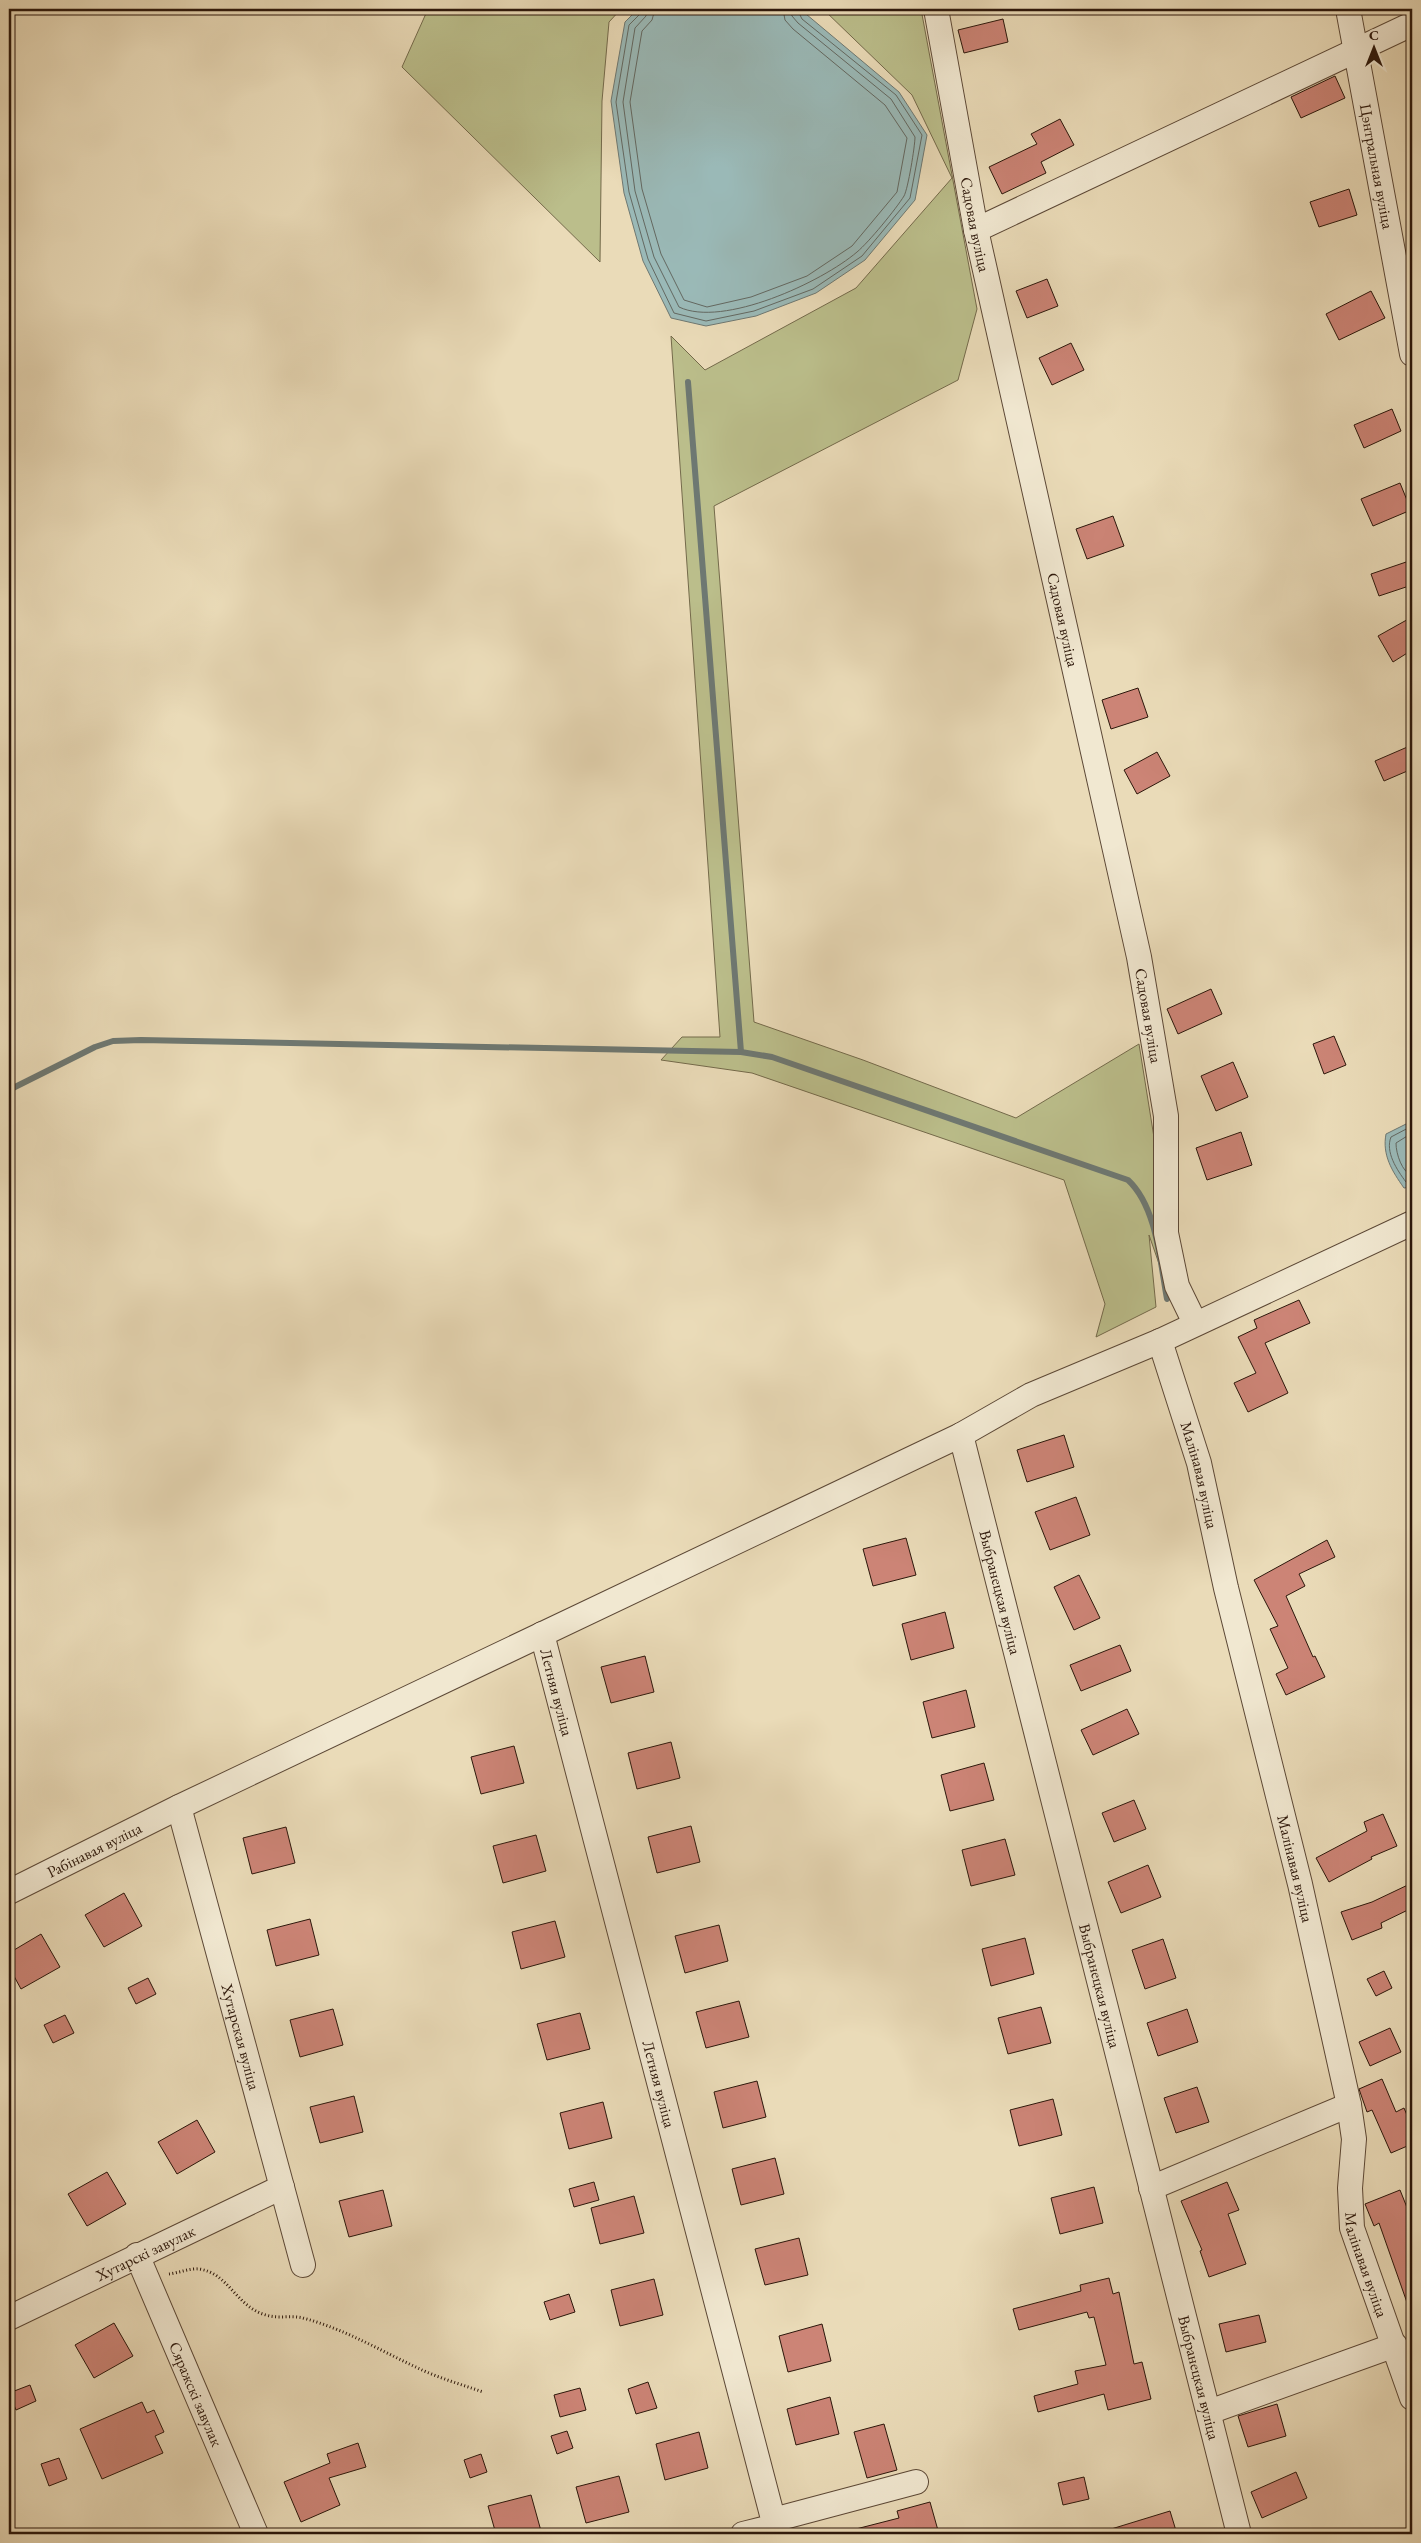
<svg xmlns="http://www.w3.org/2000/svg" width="1421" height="2543" viewBox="0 0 1421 2543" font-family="'EB Garamond',serif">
<rect width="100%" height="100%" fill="#eadbb8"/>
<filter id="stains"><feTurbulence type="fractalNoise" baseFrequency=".004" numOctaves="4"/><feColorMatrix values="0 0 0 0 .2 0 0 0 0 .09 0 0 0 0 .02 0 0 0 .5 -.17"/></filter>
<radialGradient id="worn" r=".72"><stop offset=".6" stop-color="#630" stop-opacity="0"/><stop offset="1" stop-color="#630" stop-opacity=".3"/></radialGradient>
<g fill="#bbbe8b" stroke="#746a4b">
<path d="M428 9H621L609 22 602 101 600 262 402 67Z"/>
<path d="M823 9H921L977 309 958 380 714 506 754 1022 863 1060 1016 1118 1139 1044 1156 1150 1171 1298 1149 1235 1156 1307 1096 1337 1105 1304 1064 1180 752 1073 661 1060 682 1037H720L671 336 705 370 856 288 952 178 912 95Z"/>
</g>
<g fill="#9ab9b7" stroke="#6e7872">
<path d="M638 9H800L899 92 927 135 915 200 865 260 816 293 756 316 706 326 671 318 643 261 624 193 611 101 625 22Z"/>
<path d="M1412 1121V1187L1404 1188C1392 1171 1382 1155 1386 1134Z"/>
</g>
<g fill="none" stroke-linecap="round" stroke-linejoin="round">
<g stroke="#636861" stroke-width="1">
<path d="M641 9 640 14 629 25 616 102 629 192 648 259 674 313 706 321 754 311 813 289 862 256 910 198 922 135 896 95 802 19 797 9"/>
<path d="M647 9 646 16 635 28 623 102 635 191 654 257 679 307C723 328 822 282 857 252 869 242 896 209 904 196 908 189 915 146 915 137L891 99 798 23 792 16 790 9"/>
<path d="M655 9 652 20 642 31 630 102 642 189 661 254 684 300 707 307 751 297 807 276 852 246 897 192 907 138 885 105 793 29 785 20 783 9"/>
<path d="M1412 1126 1391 1137C1385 1152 1397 1170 1406 1182H1412"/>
<path d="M1412 1133 1396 1143C1396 1154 1402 1172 1412 1176"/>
</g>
<g stroke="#6e7872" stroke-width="6">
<path d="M688 382 741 1052"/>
<path d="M9 1090 95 1047 113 1041 141 1040 741 1052 772 1057 1128 1180C1157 1207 1160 1262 1167 1299"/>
</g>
</g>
<g fill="#cc8476" stroke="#2c170b">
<path d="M1003 19 1008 42 964 53 958 30Z"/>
<path d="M1335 76 1345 98 1301 118 1291 97Z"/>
<path d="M1060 119 1074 145 1041 162 1046 173 1002 194 989 167 1037 144 1031 134Z"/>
<path d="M1349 189 1357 215 1319 227 1310 202Z"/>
<path d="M1047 279 1058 306 1027 318 1016 291Z"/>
<path d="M1371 291 1385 318 1339 340 1326 314Z"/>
<path d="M1071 343 1084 370 1052 385 1039 358Z"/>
<path d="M1392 409 1401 431 1364 448 1354 425Z"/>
<path d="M1400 483 1411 510 1373 526 1361 499Z"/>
<path d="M1113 516 1124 546 1087 559 1076 529Z"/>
<path d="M1412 560V585L1379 596 1371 574Z"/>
<path d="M1412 617V650L1393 662 1378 636Z"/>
<path d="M1138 688 1148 717 1111 729 1102 700Z"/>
<path d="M1412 745V769L1384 781 1375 761Z"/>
<path d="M1157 752 1170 776 1137 794 1124 770Z"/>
<path d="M1211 989 1222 1014 1178 1034 1167 1009Z"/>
<path d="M1334 1036 1346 1065 1324 1074 1313 1044Z"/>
<path d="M1233 1062 1248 1097 1216 1111 1201 1076Z"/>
<path d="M1241 1132 1252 1165 1207 1180 1196 1148Z"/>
<path d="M1299 1300 1310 1323 1265 1343 1288 1393 1248 1412 1234 1383 1256 1373 1238 1337 1257 1328 1254 1320Z"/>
<path d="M1064 1435 1074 1467 1027 1482 1017 1450Z"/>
<path d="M1076 1497 1090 1535 1050 1550 1035 1512Z"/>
<path d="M906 1538 916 1575 873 1586 863 1549Z"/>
<path d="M1327 1540 1335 1557 1299 1574 1305 1586 1286 1596 1313 1657 1315 1656 1325 1677 1286 1695 1276 1674 1288 1668 1270 1629 1278 1626 1254 1580Z"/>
<path d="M1079 1575 1100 1618 1074 1630 1054 1587Z"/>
<path d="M945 1612 954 1648 911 1660 902 1624Z"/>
<path d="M1120 1645 1131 1671 1081 1691 1070 1665Z"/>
<path d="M645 1656 654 1692 611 1703 601 1667Z"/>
<path d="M966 1690 975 1727 932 1738 923 1702Z"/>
<path d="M1127 1709 1139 1734 1093 1755 1081 1730Z"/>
<path d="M671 1742 680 1778 637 1789 628 1753Z"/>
<path d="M514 1746 524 1783 481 1794 471 1757Z"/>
<path d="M984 1763 994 1800 950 1811 941 1775Z"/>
<path d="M1134 1800 1146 1829 1114 1842 1102 1813Z"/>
<path d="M1383 1814 1397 1846 1371 1857 1372 1859 1329 1882 1316 1858 1367 1831 1364 1822Z"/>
<path d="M691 1826 700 1862 657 1873 648 1837Z"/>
<path d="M286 1827 295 1863 252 1874 243 1838Z"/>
<path d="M536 1835 546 1871 503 1883 493 1846Z"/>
<path d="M1005 1839 1015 1875 971 1886 962 1850Z"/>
<path d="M1148 1865 1161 1897 1121 1913 1108 1882Z"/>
<path d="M1412 1883V1908L1381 1923 1382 1928 1352 1940 1341 1912 1372 1902Z"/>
<path d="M124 1893 142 1926 104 1947 85 1915Z"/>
<path d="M310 1919 319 1955 276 1966 267 1930Z"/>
<path d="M555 1921 565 1957 521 1969 512 1932Z"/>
<path d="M719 1925 728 1961 685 1973 675 1936Z"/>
<path d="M41 1934 60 1967 21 1989 9 1967V1953Z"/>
<path d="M1025 1938 1034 1974 991 1986 982 1949Z"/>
<path d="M1163 1939 1176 1978 1145 1989 1132 1950Z"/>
<path d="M1384 1971 1392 1988 1376 1996 1367 1979Z"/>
<path d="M148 1978 156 1994 136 2004 128 1988Z"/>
<path d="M739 2001 749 2037 706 2048 696 2012Z"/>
<path d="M1041 2007 1051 2043 1008 2054 998 2018Z"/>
<path d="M333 2009 343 2045 300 2057 290 2020Z"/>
<path d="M1187 2009 1198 2042 1158 2056 1147 2023Z"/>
<path d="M580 2013 590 2049 547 2060 537 2024Z"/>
<path d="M65 2015 74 2033 53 2043 44 2025Z"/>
<path d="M1390 2028 1401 2052 1370 2066 1359 2042Z"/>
<path d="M1382 2079 1396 2112 1404 2108 1412 2127V2144L1391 2153 1372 2110 1367 2112 1359 2089Z"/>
<path d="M757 2081 766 2117 723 2128 714 2092Z"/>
<path d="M1197 2087 1209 2122 1176 2133 1164 2098Z"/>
<path d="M354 2096 363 2132 320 2143 310 2107Z"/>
<path d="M1053 2099 1062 2135 1019 2146 1010 2110Z"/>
<path d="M603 2102 612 2138 569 2149 560 2113Z"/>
<path d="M197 2120 215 2152 177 2174 158 2142Z"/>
<path d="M775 2158 784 2194 741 2205 732 2169Z"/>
<path d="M107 2172 126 2204 87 2226 68 2194Z"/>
<path d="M594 2182 599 2200 574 2207 569 2189Z"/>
<path d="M1227 2182 1239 2210 1228 2214 1246 2264 1209 2277 1200 2251 1202 2250 1181 2201Z"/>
<path d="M1094 2187 1103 2223 1060 2234 1051 2198Z"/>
<path d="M383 2190 392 2226 349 2237 339 2201Z"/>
<path d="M1400 2190 1412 2220V2311H1410L1379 2223 1374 2226 1365 2204Z"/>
<path d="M634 2196 644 2233 600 2244 591 2208Z"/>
<path d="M799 2238 808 2275 765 2285 755 2249Z"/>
<path d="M1109 2278 1113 2294 1119 2292 1134 2364 1142 2362 1151 2399 1108 2410 1104 2394 1038 2412 1034 2396 1078 2384 1075 2371 1106 2365 1094 2317 1089 2318 1087 2312 1019 2330 1013 2309 1081 2291 1080 2285Z"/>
<path d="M654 2279 663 2315 620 2326 611 2290Z"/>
<path d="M569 2294 575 2312 550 2320 544 2302Z"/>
<path d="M1259 2315 1266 2342 1226 2352 1219 2324Z"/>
<path d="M114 2323 133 2356 94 2378 75 2345Z"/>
<path d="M822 2324 831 2361 788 2372 779 2336Z"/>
<path d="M648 2382 657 2408 636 2414 628 2389Z"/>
<path d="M30 2385 36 2401 16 2410 9 2393Z"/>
<path d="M580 2388 586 2410 560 2417 554 2395Z"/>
<path d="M830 2397 839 2434 796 2445 787 2409Z"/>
<path d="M142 2402 147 2413 154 2410 164 2432 155 2436 163 2453 102 2479 80 2429Z"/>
<path d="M1277 2404 1286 2436 1248 2447 1238 2416Z"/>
<path d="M884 2424 897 2470 867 2478 854 2432Z"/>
<path d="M567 2431 573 2448 557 2454 551 2436Z"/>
<path d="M699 2432 708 2468 665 2480 656 2444Z"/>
<path d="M358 2443 366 2467 329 2478 340 2505 301 2522 284 2482 330 2463 327 2454Z"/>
<path d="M481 2454 487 2472 470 2478 464 2460Z"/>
<path d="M59 2458 67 2479 49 2486 41 2464Z"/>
<path d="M1296 2472 1307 2498 1262 2518 1251 2492Z"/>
<path d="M619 2476 629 2512 586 2523 576 2487Z"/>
<path d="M1084 2477 1089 2499 1063 2505 1058 2483Z"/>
<path d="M531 2495 541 2531 529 2534H496L488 2506Z"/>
<path d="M930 2502 939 2534H857L856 2529 899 2518 897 2511Z"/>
<path d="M1170 2511 1177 2534H1108V2530Z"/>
</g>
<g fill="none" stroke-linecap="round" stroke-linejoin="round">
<g stroke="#5c4836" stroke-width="26">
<g id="minor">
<path id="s1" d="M936 9 976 230 1139 957 1166 1116V1233L1177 1286 1195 1323"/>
<path id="s2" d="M1348 9 1412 354"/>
<path d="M976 230 1412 24"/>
<path id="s3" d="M1160 1341 1199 1463 1226 1588 1300 1884 1349 2105 1354 2139 1350 2188 1352 2228 1412 2398"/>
<path id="s4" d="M961 1435 1239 2534"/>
<path id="s5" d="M542 1634 777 2534"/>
<path id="s6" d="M179 1807 303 2265"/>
<path id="s7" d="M9 1892 179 1807 961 1435 1031 1395 1160 1341 1412 1223"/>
<path d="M1151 2188 1349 2105"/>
<path id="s8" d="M137 2255 256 2534"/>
<path id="s9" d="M9 2318 282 2187"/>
<path d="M1209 2412 1395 2345"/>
<path d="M773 2520 916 2482"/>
<path d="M743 2534 775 2526"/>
</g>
</g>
<path stroke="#2c170b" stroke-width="3" stroke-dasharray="1 2.5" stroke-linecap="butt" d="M169 2274C178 2273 190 2268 199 2269 229 2273 236 2307 266 2315 278 2319 291 2315 303 2318 345 2329 383 2352 422 2370 442 2379 463 2385 483 2392"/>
<use href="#minor" stroke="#f1e8d1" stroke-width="24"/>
</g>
<g text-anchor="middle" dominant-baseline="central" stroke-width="4" stroke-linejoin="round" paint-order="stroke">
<g font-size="16" fill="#2c170b" stroke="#f1e8d1">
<text stroke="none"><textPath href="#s2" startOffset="160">Цэнтральная вуліца</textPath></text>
<text stroke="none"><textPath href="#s1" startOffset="219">Садовая вуліца</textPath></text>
<text stroke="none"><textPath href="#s1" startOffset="624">Садовая вуліца</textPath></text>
<text stroke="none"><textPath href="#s1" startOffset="1029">Садовая вуліца</textPath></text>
<text stroke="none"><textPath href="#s3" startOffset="140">Малінавая вуліца</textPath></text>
<text stroke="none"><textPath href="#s4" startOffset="162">Выбранецкая вуліца</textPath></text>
<text stroke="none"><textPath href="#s5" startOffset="60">Летняя вуліца</textPath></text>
<text stroke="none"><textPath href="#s7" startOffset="95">Рабінавая вуліца</textPath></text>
<text stroke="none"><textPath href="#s3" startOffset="545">Малінавая вуліца</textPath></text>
<text stroke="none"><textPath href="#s4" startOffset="568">Выбранецкая вуліца</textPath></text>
<text stroke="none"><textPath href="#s6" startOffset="238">Хутарская вуліца</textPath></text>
<text stroke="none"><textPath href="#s5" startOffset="465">Летняя вуліца</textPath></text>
<text stroke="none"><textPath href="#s9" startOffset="151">Хутарскі завулак</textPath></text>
<text stroke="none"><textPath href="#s3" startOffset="950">Малінавая вуліца</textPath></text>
<text stroke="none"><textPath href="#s4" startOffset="972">Выбранецкая вуліца</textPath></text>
<text stroke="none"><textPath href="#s8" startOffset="151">Сяражскі завулак</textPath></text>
</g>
</g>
<rect width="1421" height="2543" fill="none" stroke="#eadbb8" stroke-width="30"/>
<rect x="10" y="10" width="1401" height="2523" fill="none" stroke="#2c170b" stroke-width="2.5"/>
<rect x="15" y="15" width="1391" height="2513" fill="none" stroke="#2c170b"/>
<g transform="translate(1374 48)" stroke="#f1e8d1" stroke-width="4" paint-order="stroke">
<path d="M0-4L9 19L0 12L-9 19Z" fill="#2c170b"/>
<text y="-8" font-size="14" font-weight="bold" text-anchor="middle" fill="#2c170b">С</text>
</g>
<rect width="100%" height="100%" filter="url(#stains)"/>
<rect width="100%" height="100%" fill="url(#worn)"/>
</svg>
